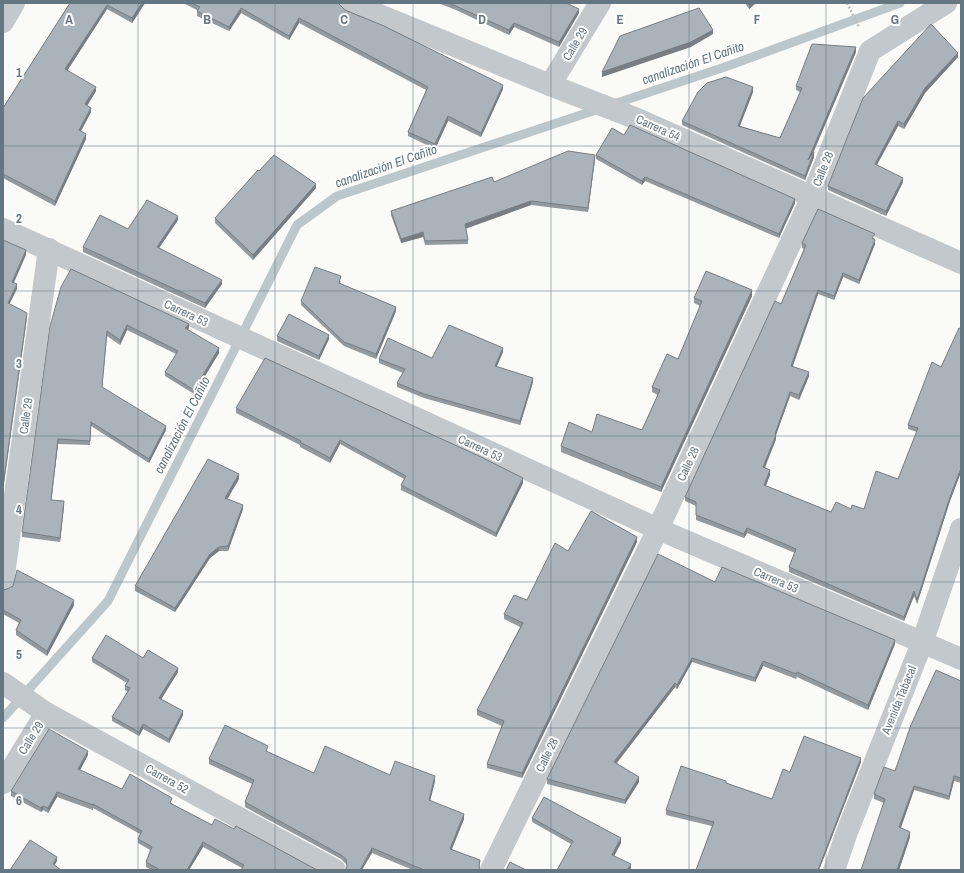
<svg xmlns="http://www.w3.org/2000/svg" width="964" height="873" viewBox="0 0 964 873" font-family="'Archivo Narrow',sans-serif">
<rect width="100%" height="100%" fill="#fafaf8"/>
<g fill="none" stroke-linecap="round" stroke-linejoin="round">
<path stroke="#bbc7cb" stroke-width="9" d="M3 718 108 601 297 225 337 196 725 67 900 3"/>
<path stroke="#bbbfc2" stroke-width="2.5" stroke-dasharray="2 2" stroke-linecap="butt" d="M847 3 859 27"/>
<g stroke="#c3c8cc" stroke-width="22">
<path d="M350 3 550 85 635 118 961 263"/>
<path d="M3 22 14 3"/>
<path d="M550 85 600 3"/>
<path d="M3 229 658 529 961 659"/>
<path d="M3 582 49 249"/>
<path d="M3 683 46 713 335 870"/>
<path d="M3 783 46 713"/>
<path d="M491 870 658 529 812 197 870 51 946 3"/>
</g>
<path stroke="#c3c8cc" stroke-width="22" d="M834 870 847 832 922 643 961 529"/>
</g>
<g fill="#929a9f">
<path d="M70 3H145L132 23 107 9 67 71 96 91 87 106 91 112 81 131 86 139 55 206 3 178V108Z"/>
<path d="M183 3H338L345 10 503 89 481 137 448 121 435 149 408 136V132L426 90 299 23 289 40 241 13 229 31 197 16V10Z"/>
<path d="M438 3H566L579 13 559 47 514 27 509 35 456 10Z"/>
<path d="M745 3H756L749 9Z"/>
<path d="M856 52 812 156 814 157 805 180 682 125V121L753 92 740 126 780 138 800 92 796 90V86Z"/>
<path d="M958 57 925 93 904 129 898 126 877 165 903 182 886 216 828 190V186Z"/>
<path d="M624 135 795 203 779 238 645 181 642 185 596 159V155Z"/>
<path d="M595 159 588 212 531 205 466 228 468 240V244L425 245 423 237 401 243 391 215V211L494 182Z"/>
<path d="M259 171 316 188 253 260 215 223V218Z"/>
<path d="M178 220 159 248 222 284 205 308 83 252V247L128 229Z"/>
<path d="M875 238 874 239 875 244 859 284 843 277 834 300 818 294 793 366 809 376 799 400 790 396 776 434V439L765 468 770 475 766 486 831 512 851 509H864L898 479 917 432 908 429V425L941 367 961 329V472L950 501 917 604 914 596 904 621 789 572V567L795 553 747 533 744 538 696 520V506L685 501V497L781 304 804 249 802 248V243Z"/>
<path d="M341 281 340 284 396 311 376 359 344 346 301 305V301Z"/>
<path d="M61 287 189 328 188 330 219 353 194 394 165 376V372L176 354 127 330 120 345 107 336 102 388 166 430 149 463 91 426 90 445 58 444 51 500 64 506 60 542 22 537V532Z"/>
<path d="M752 296 661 492 561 452V446L592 432 642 430 658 395 652 392V387L678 359 700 306 694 303V298Z"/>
<path d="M277 336 329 339 319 360 277 341Z"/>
<path d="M503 352 496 367 533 382 520 425 424 398 397 387V383L403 373 379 363V359L432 358Z"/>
<path d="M236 408 523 483 496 537 401 490V485L404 479 340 444 330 463 300 447V445L236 413Z"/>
<path d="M239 479 227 499 243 509 228 551H219L210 558 175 612 135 591V586Z"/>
<path d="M637 542 522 778 487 768V764L502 726 477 715V710L520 627 504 619V614L527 600 568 551Z"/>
<path d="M715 582 895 644 868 710 797 677 796 679 763 666 755 682 692 662 677 689 675 687 617 763 639 782 625 804 547 784V779Z"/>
<path d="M3 590 74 605 47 656 16 635V630L19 623 3 614Z"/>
<path d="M92 658H143L178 672 161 699 183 715 169 743 143 729 139 736 112 721V717L128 692 125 690V686L127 683 92 662Z"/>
<path d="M961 681V783L954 781 949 800 914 790 901 828 910 837 899 870 884 803 874 799V794L895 771Z"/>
<path d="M268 751V752L314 773 390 775 435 781 430 801 464 819 452 849 480 865 479 868 480 870H413L372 853 347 868 346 864 341 859 245 807V802L252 784 209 764V759Z"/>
<path d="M88 755 80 770 122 789 172 803V804L212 825 317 870 242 868 203 847 189 870H152L146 867V862L150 850 138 843V839L140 834 93 808V810L57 797 48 813 43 810 41 812 11 796V791Z"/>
<path d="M861 762 819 870H696L712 826 666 815V810L726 783 772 799 790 772Z"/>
<path d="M532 818 621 843 614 856 631 868 571 844 532 822Z"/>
</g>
<g fill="#777d82">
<path d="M142 3H145L132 23V18Z"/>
<path d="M751 3H756L749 9V4Z"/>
<path d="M107 5V9L65 74V69Z"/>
<path d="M241 8V13L229 31V27Z"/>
<path d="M579 9V13L559 47V42Z"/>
<path d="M299 18V23L289 40V36Z"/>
<path d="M514 23V27L509 35V30Z"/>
<path d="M713 30V34L691 47 602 77V72Z"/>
<path d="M856 47V52L808 164V160Z"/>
<path d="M958 53V57L925 93 904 129V124L925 88Z"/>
<path d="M503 85V89L481 137V133Z"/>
<path d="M96 87V91L85 109V104Z"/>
<path d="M753 87V92L738 130V126Z"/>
<path d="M91 108V112L79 135V130Z"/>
<path d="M448 116V121L435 149V144Z"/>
<path d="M898 121V126L875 168V164Z"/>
<path d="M86 134V139L55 206V201Z"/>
<path d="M814 152V157L805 180V176Z"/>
<path d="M595 155V159L588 212V208Z"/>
<path d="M645 177V181L642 185V181Z"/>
<path d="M903 178V182L886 216V211Z"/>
<path d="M316 184V188L253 260V255Z"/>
<path d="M795 199V203L779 238V234Z"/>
<path d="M531 201V205L465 229V224Z"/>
<path d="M178 216V220L157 251V247Z"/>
<path d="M423 232V237L401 243V239Z"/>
<path d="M875 240V244L859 284V280Z"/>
<path d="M26 250V255L12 287V282Z"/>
<path d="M843 273V277L834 300V296Z"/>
<path d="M222 280V284L205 308V303Z"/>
<path d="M17 284V289L8 307V303Z"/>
<path d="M752 290V296L661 492V487Z"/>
<path d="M818 290V294L791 370V366Z"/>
<path d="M396 307V311L376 359V354Z"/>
<path d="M27 313V318L3 491V486Z"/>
<path d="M189 324V328L185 332V328Z"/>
<path d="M127 325V330L120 345V340Z"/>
<path d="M329 335V339L319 360V356Z"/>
<path d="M219 348V353L194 394V390Z"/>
<path d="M503 348V352L495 371V366Z"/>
<path d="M809 372V376L799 400V395Z"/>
<path d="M533 378V382L520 425V421Z"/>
<path d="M790 392V396L775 438V434Z"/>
<path d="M166 426V430L149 463V459Z"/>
<path d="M776 435V439L763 471V467Z"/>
<path d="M58 439V444L51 504V500Z"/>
<path d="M340 440V444L330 463V458Z"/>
<path d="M961 468V472L950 501 917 604V600L950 497Z"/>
<path d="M770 470V475L764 490V485Z"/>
<path d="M239 474V479L225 503V498Z"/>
<path d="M523 478V483L496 537V533Z"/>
<path d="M64 501V506L60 542V538Z"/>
<path d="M243 505V509L228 551V546Z"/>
<path d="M747 528V533L744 538V534Z"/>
<path d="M637 537V542L522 778V773Z"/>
<path d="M219 547V551L210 558 175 612V608L210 554Z"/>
<path d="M914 591V596L904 621V617Z"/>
<path d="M74 600V605L47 656V651Z"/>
<path d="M895 640V644L868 710V705Z"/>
<path d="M692 658V662L677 689V685Z"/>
<path d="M763 661V666L755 682V678Z"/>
<path d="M178 668V672L159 703V698Z"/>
<path d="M675 683V687L614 766V762Z"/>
<path d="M183 711V715L169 743V739Z"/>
<path d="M143 724V729L139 736V732Z"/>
<path d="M88 751V755L78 774V769Z"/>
<path d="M861 758V762L819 870H818Z"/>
<path d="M435 776V781L429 805V800Z"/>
<path d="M954 776V781L949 800V796Z"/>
<path d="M639 777V782L625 804V800Z"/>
<path d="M914 786V790L899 832V827Z"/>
<path d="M57 792V797L48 813V808Z"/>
<path d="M43 806V810L41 812V808Z"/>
<path d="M464 814V819L450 853V849Z"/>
<path d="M910 832V837L899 870H897Z"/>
<path d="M621 838V843L612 860V855Z"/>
<path d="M203 842V847L189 870H187Z"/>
<path d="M372 848V853L362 870H360Z"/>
<path d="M57 857V861L53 868V864Z"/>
<path d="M631 864V868L630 870H627Z"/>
</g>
<g fill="#aab3b9" stroke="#777d82">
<path d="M70 3H142L132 18 107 5 65 69 96 87 85 104 91 108 79 130 86 134 55 201 3 174V108Z"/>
<path d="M192 3H338L345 10 384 26 503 85 481 133 448 116 435 144 408 132 428 87 299 18 289 36 241 8 229 27 197 11 200 7Z"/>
<path d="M449 3H566L579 9 559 42 514 23 509 30Z"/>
<path d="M699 8 713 30 691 42 602 72 620 36Z"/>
<path d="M931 24 958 53 925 88 904 124 898 121 875 164 903 178 886 211 828 186 863 98Z"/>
<path d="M812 44 856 47 808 160 814 152 805 176 682 121 698 92 707 83 726 77 753 87 738 126 780 138 802 88 796 86Z"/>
<path d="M630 125 795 199 779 234 645 177 642 181 596 155 612 128 624 135Z"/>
<path d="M568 151 595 155 588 208 531 201 465 224 468 240 425 241 423 232 401 239 391 211 492 177 494 182Z"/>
<path d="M274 155 316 184 253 255 215 218 258 170 259 171Z"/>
<path d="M147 200 178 216 157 247 222 280 205 303 83 247 100 215 128 229Z"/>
<path d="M818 209 875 234 872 238 875 240 859 280 843 273 834 296 818 290 791 366 809 372 799 395 790 392 775 434 776 435 763 467 770 470 764 485 831 512 836 502 851 509 852 505 864 509 876 471 898 479 918 428 908 425 932 362 941 367 959 328 961 329V468L950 497 917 600 914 591 904 617 789 567 796 549 747 528 744 534 696 515V502L685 497 775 301 781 304 806 245 802 243Z"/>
<path d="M3 240 26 250 12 282 17 284 8 303 27 313 3 486Z"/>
<path d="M315 267 341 276 339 283 396 307 376 354 344 342 301 301Z"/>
<path d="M71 269 189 324 185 328 219 348 194 390 165 372 178 351 127 325 120 340 107 331 102 387 166 426 149 459 91 422 90 441 58 439 51 500 64 501 60 538 22 532 50 326 61 287Z"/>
<path d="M706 271 752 290 661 487 561 446 569 422 592 432 597 414 642 430 660 390 652 387 667 354 678 359 702 301 694 298Z"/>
<path d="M289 314 329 335 319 356 277 336Z"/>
<path d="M449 325 503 348 495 366 533 378 520 421 424 394 397 383 405 369 379 359 388 338 432 358Z"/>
<path d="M265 358 481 457 523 478 496 533 401 485 406 476 340 440 330 458 300 442 301 441 236 408Z"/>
<path d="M208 459 239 474 225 498 243 505 228 546 219 547 210 554 175 608 135 586Z"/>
<path d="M591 511 637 537 522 773 487 764 504 721 477 710 523 623 504 614 514 595 527 600 555 543 568 551Z"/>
<path d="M658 554 715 582 722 567 895 640 868 705 797 672 796 674 763 661 755 678 692 658 677 685 675 683 614 762 639 777 625 800 547 779Z"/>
<path d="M17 570 74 600 47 651 16 630 21 620 3 610V590L7 589 13 586Z"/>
<path d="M106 635 143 658 148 650 178 668 159 698 183 711 169 739 143 724 139 732 112 717 130 688 125 686 129 680 92 658Z"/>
<path d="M936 670 961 681V778L954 776 949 796 914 786 899 827 910 832 897 870H861L885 799 874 794 884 767 895 771 911 725Z"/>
<path d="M225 725 268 746 266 751 314 773 325 746 390 775 395 761 435 776 429 800 464 814 450 849 480 860 479 866 480 870H424L372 848 360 870H346L347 866 346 859 341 855 245 802 254 780 209 759Z"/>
<path d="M49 729 88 751 78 769 122 789 130 774 172 798 170 803 212 825 215 819 234 829 236 826 317 870H241L244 865 203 842 187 870H160L146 862 152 847 138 839 142 831 93 804V805L57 792 48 808 43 806 41 808 11 791Z"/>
<path d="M804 736 861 758 818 870H696L714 822 666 810 681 766 726 781V783L772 799 783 769 790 772Z"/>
<path d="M544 797 621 838 612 855 631 864 627 870H557L573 841 532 818Z"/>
<path d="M30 840 57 857 53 864 61 870H10Z"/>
<path d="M510 862 526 870H506Z"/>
</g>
<path fill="none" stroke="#657683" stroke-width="1" stroke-opacity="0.55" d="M138 3V870M275 3V870M413 3V870M551 3V870M689 3V870M826 3V870M3 146H961M3 291H961M3 436H961M3 582H961M3 728H961"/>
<g text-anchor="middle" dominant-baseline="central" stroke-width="4" stroke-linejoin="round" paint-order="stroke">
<g font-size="12" fill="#657683" stroke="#fff">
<text transform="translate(575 44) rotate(-59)">Calle 29</text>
<text transform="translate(658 128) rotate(24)">Carrera 54</text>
<text transform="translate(823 169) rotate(-68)">Calle 28</text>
<text transform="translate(186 313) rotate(25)">Carrera 53</text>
<text transform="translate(26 416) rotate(-82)">Calle 29</text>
<text transform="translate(480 448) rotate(25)">Carrera 53</text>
<text transform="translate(688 464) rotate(-65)">Calle 28</text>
<text transform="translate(776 580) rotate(23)">Carrera 53</text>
<text transform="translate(899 700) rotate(-68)">Avenida Tabacal</text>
<text transform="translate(31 738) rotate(-58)">Calle 29</text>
<text transform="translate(547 755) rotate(-64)">Calle 28</text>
<text transform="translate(167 779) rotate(29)">Carrera 52</text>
</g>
<g font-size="13" font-style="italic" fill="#60757c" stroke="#fff">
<text transform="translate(693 63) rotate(-19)">canalización El Cañito</text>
<text transform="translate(386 166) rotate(-19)">canalización El Cañito</text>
<text transform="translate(182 425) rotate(-63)">canalización El Cañito</text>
</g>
</g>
<g font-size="13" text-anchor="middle" font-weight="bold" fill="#657683" stroke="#fff" stroke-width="4" stroke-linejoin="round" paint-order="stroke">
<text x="69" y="24">A</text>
<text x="207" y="24">B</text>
<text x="344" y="24">C</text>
<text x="482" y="24">D</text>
<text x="620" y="24">E</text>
<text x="757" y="24">F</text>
<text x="895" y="24">G</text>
<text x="19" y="77">1</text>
<text x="19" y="223">2</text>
<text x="19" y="368">3</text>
<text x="19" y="514">4</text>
<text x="19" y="659">5</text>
<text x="19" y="805">6</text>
</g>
<rect width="964" height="873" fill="none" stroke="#657683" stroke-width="8"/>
</svg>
